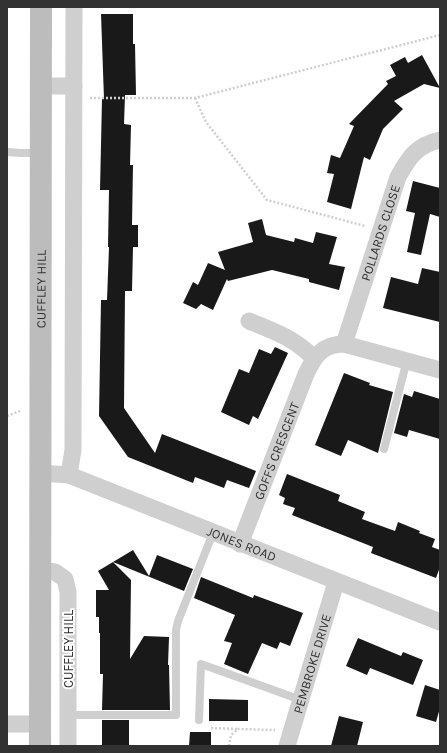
<svg xmlns="http://www.w3.org/2000/svg" width="447" height="753" viewBox="0 0 447 753" font-family="Karla,sans-serif">
<rect width="100%" height="100%" fill="#fff"/>
<g fill="#191919">
<path d="M101 14H133V44H135L136 95H125L124 124 131 125 130 165H133L132 225H138V247H133L132 291H125L124 408 155 453 162 434 256 471 249 488 227 480 224 488 195 477 193 483 128 457 99 416 101 300H107L109 247H108L109 190H100L102 99H104Z"/>
<path d="M422 55 440 88 424 84 394 101 403 109 383 129 370 160 364 157 351 209 327 202 334 174 327 173 331 155 340 158 354 126 349 124 388 84 386 81 396 76 390 65 405 57 408 63Z"/>
<path d="M413 181 440 188V217L430 214 421 255 407 252 415 213 406 211Z"/>
<path d="M262 219 266 235 294 242 295 238 313 243 316 232 337 237 329 264 345 267 339 290 309 282V279L272 270 228 281 227 279 213 310 201 304 196 309 183 303 193 282 198 285 208 263 225 270 218 252 253 242 248 223Z"/>
<path d="M422 268 440 272V322L383 308 391 277 418 284Z"/>
<path d="M275 347 288 353 258 419 253 416 249 425 221 412 239 369 249 373 259 349 271 354Z"/>
<path d="M344 373 370 383 369 385 393 392 378 453 348 440 341 456 315 445Z"/>
<path d="M414 391 440 399V439L409 430 407 437 394 433 404 394 412 397Z"/>
<path d="M287 474 340 495 338 501 365 512 362 519 395 531 398 522 420 531 419 533 435 539 432 547 440 550V567L436 578 371 553 373 547 292 515 295 508 283 504 285 498 279 495Z"/>
<path d="M133 550 149 576 157 555 193 569 184 591 113 562Z"/>
<path d="M113 562 131 580 130 659 144 636 169 637 168 665H169L170 710H102L103 674H100V633H99V617H96V590H109L98 571Z"/>
<path d="M201 577 253 598 254 595 303 613 290 646 280 642 277 649 262 643 248 674 224 664 232 643 224 641 235 615 194 598Z"/>
<path d="M358 638 401 656 403 652 423 660 413 685 370 668 367 675 346 666Z"/>
<path d="M425 685 440 690V708L436 722 416 716Z"/>
<path d="M209 699 248 700V721H209Z"/>
<path d="M339 716 363 722 357 746H331Z"/>
<rect x="102" y="720" width="27" height="26"/>
<path d="M190 732H211V746H189Z"/>
</g>
<g fill="none" stroke-linecap="round" stroke-linejoin="round">
<g stroke="#cfcfcf" stroke-width="2.5" stroke-dasharray="2 2" stroke-linecap="butt">
<path d="M90 98H195L440 35"/>
<path d="M195 98 206 122 267 200 365 226"/>
<path d="M7 416 20 411"/>
<path d="M211 728 238 729"/>
<path d="M229 746 231 735 238 729 275 730"/>
</g>
<g stroke="#cfcfcf" stroke-width="8">
<path d="M7 152 21 153H40"/>
<path d="M384 449 407 360"/>
<path d="M68 715H176V630L178 621 213 533"/>
<path d="M199 720 201 664 301 700"/>
</g>
<g stroke="#cfcfcf" stroke-width="17">
<path d="M41 86H74"/>
<path d="M249 321C274 331 294 338 314 358"/>
<path id="s1" d="M344 344 398 177C409 157 417 145 440 140"/>
<path id="s2" d="M41 473 69 475 440 622"/>
<path d="M69 475 73 450 74 7"/>
<path id="s3" d="M240 544 306 374C314 357 322 344 344 344L440 370"/>
<path d="M40 570 55 572 65 579 68 592V746"/>
<path d="M7 724H40"/>
<path id="s4" d="M287 746 336 582"/>
</g>
<path stroke="#bcbcbc" stroke-width="22" id="s5" d="M40 746 41 7"/>
</g>
<g text-anchor="middle" dominant-baseline="central" stroke-width="4" stroke-linejoin="round" paint-order="stroke">
<g font-size="13" fill="#323232" stroke="#fff">
<text stroke="none"><textPath href="#s1" startOffset="117">POLLARDS CLOSE</textPath></text>
<text stroke="none"><textPath href="#s5" startOffset="457">CUFFLEY HILL</textPath></text>
<text stroke="none"><textPath href="#s3" startOffset="100">GOFFS CRESCENT</textPath></text>
<text stroke="none"><textPath href="#s2" startOffset="214">JONES ROAD</textPath></text>
<text transform="translate(68 649) rotate(-90)">CUFFLEY HILL</text>
<text stroke="none"><textPath href="#s4" startOffset="86">PEMBROKE DRIVE</textPath></text>
</g>
</g>
<rect width="447" height="753" fill="none" stroke="#323232" stroke-width="16"/>
</svg>
